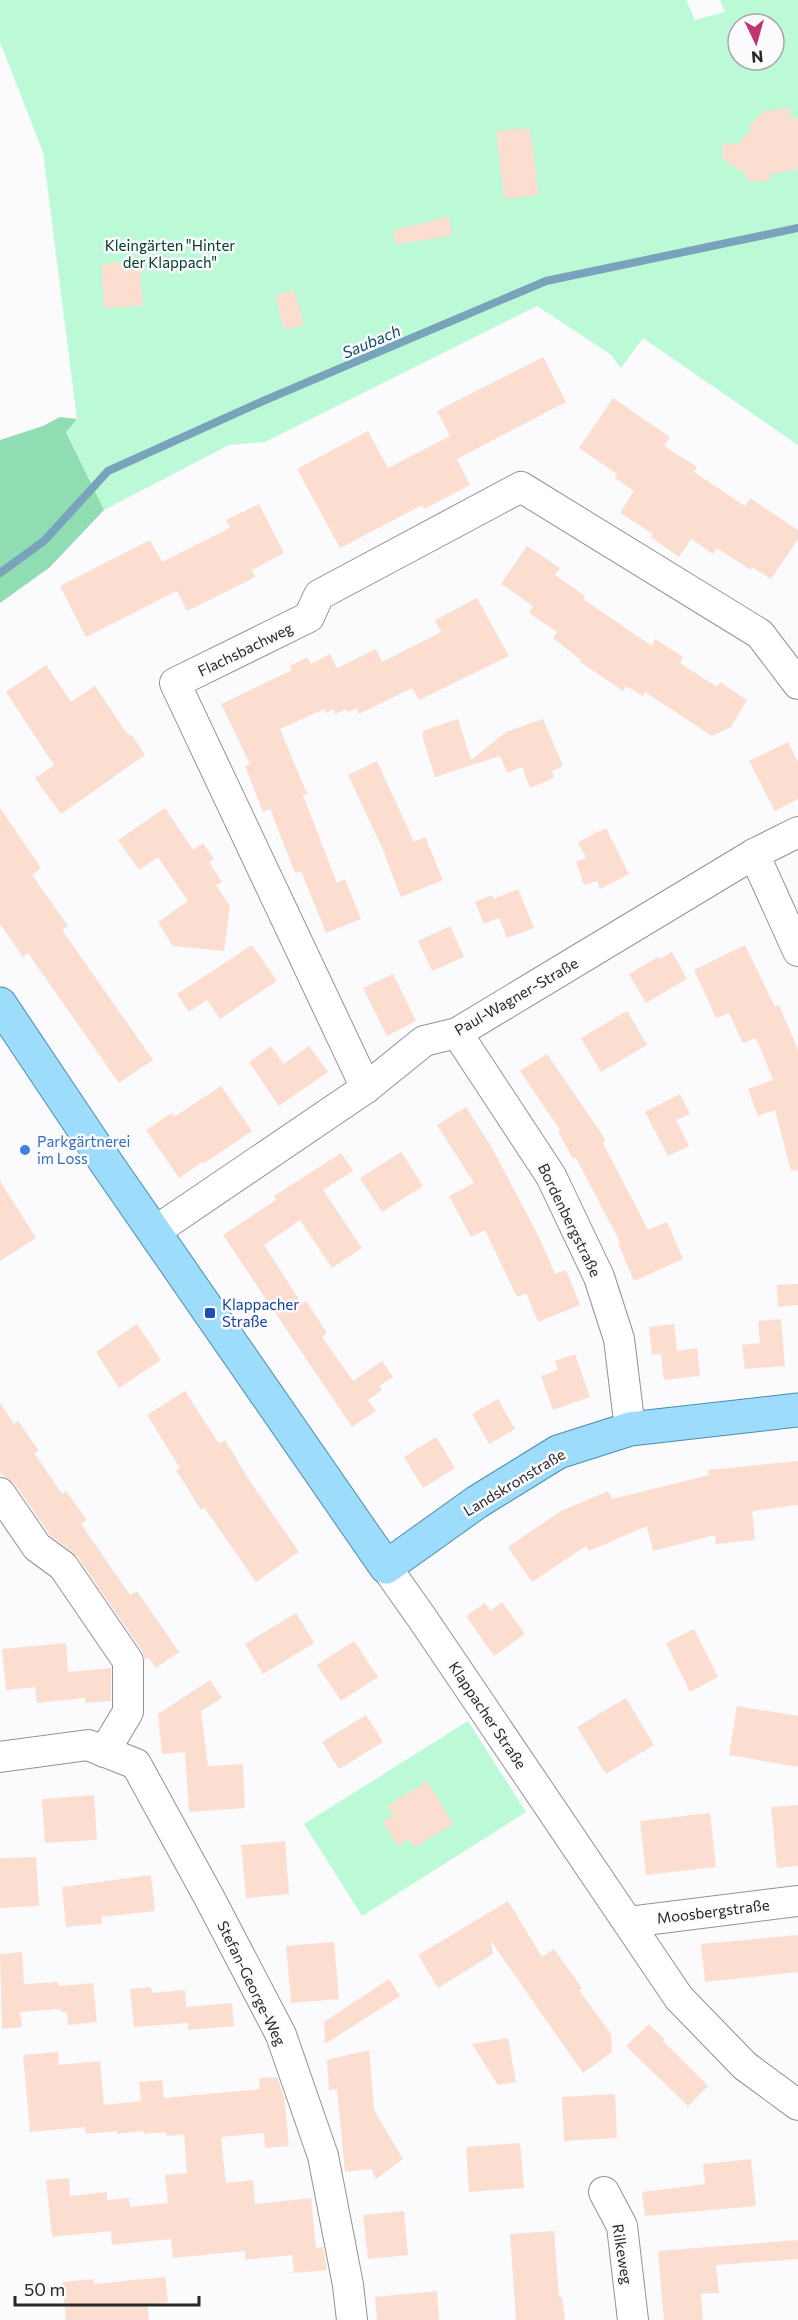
<svg xmlns="http://www.w3.org/2000/svg" width="798" height="2320" viewBox="0 0 798 2320" font-family="Commissioner,sans-serif">
<rect width="100%" height="100%" fill="#fbfbfe"/>
<g fill="#bcf9d7" fill-rule="evenodd">
<path d="M0 0H686L695 20 725 12 720 0H798V445L643 338 621 368 610 354 537 306 265 442 229 445 104 510 66 431 77 419 43 152 0 42ZM738 24H774V60H738Z"/>
<path d="M468 1721 526 1812 362 1916 304 1824Z"/>
</g>
<path fill="#90dcb3" d="M60 417 77 419 66 432 104 510 50 567 0 603V440L43 426Z"/>
<g fill="none" stroke-linecap="round" stroke-linejoin="round">
<path stroke="#78a3ba" stroke-width="8" d="M0 573 44 541 108 471 263 401 546 281 798 228"/>
</g>
<g fill="#fbdecf">
<path d="M790 108 791 118 798 119V169L770 174V180L748 182 747 175 723 159 722 144 739 143 750 131V125L764 111Z"/>
<path d="M530 128 539 195 504 199 496 131Z"/>
<path d="M449 216 452 236 396 244 393 231Z"/>
<path d="M139 261 143 306 104 308 101 264Z"/>
<path d="M294 290 304 325 284 330 275 295Z"/>
<path d="M543 357 566 402 457 459 470 485 424 509 422 505 340 548 297 469 368 431 388 468 450 436 437 411Z"/>
<path d="M613 398 670 437 664 446 697 467 694 472 745 506 750 498 798 530V539L771 579 752 567 751 570 717 548 713 554 691 539 679 557 651 537 653 534 620 513 634 491 615 478 617 474 579 448Z"/>
<path d="M259 504 284 553 252 570 255 577 187 611 177 591 86 637 60 586 150 540 162 562 230 528 226 520Z"/>
<path d="M527 546 560 568 555 575 585 596 583 599 652 646 655 639 683 657 680 663 717 687 720 682 747 700 731 727 712 736 645 692 643 696 626 686 623 691 580 662 581 660 553 638 557 632 529 613 533 606 501 584Z"/>
<path d="M477 598 509 656 419 700 412 688 359 714 357 708 348 712 346 709 335 714 333 709 326 713 324 709 280 729 307 794 303 795 337 883 345 879 361 919 326 933 301 871 295 873 270 809 263 812 245 766 250 764 221 704 292 670 290 666 307 657 311 664 330 654 337 668 376 649 382 662 441 632 435 620Z"/>
<path d="M46 665 71 702 95 686 123 728 130 736 132 735 145 755 61 814 35 778 54 765 6 692Z"/>
<path d="M458 719 471 760 506 732 543 719 563 766 552 771 554 778 530 788 522 767 507 773 500 756 435 777 423 739V731Z"/>
<path d="M788 742 798 762V799L775 811 749 761Z"/>
<path d="M377 761 414 842 425 837 443 880 401 897 384 854H385L348 775Z"/>
<path d="M0 808 41 868 32 875 68 926 62 930 153 1060 119 1083 28 953 23 957 0 924Z"/>
<path d="M165 808 193 850 203 843 214 859 209 862 222 882 216 885 230 906 224 951 173 946 158 922 188 901 158 857 139 870 118 840Z"/>
<path d="M606 828 629 874 600 889 597 881 584 885 576 862 586 858 578 842Z"/>
<path d="M518 889 534 928 507 938 499 918 484 924 475 902 492 895 494 899Z"/>
<path d="M450 926 464 957 432 971 418 941Z"/>
<path d="M252 945 277 981 220 1019 207 1000 189 1012 177 994Z"/>
<path d="M745 945 775 1007 779 1005 798 1050V1170L791 1171 775 1110 758 1116 748 1089 773 1080 756 1038 743 1043 729 1013 716 1018 694 970Z"/>
<path d="M672 952 687 979 646 1003 629 974 658 957 660 959Z"/>
<path d="M393 974 416 1021 387 1036 363 988Z"/>
<path d="M627 1011 647 1045 601 1072 581 1038Z"/>
<path d="M271 1046 284 1064 309 1046 328 1072 279 1106 249 1062Z"/>
<path d="M547 1054 601 1133 605 1141 603 1143 648 1230 667 1222 683 1259 634 1281 618 1243 620 1242 576 1158 573 1159 558 1131 560 1130 520 1071Z"/>
<path d="M221 1086 252 1131 203 1164 202 1162 179 1178 146 1130 172 1113 174 1117Z"/>
<path d="M680 1094 690 1114 676 1120 689 1146 668 1156 645 1112Z"/>
<path d="M466 1107 491 1146 539 1237 555 1274 566 1270 580 1305 538 1322 526 1293 517 1297 485 1230 471 1237 449 1196 474 1183 437 1125Z"/>
<path d="M401 1152 423 1186 382 1212 360 1178Z"/>
<path d="M341 1153 353 1171 323 1190 362 1248 332 1268 300 1220 264 1245 302 1304 306 1301 327 1333 322 1337 353 1381 382 1361 393 1377 379 1386 382 1390 368 1400 376 1411 352 1427 223 1235 276 1200 274 1196Z"/>
<path d="M0 1181 36 1238 0 1261Z"/>
<path d="M798 1284V1305L778 1307 777 1285Z"/>
<path d="M781 1319 785 1366 745 1369 742 1345 760 1343 758 1321Z"/>
<path d="M137 1324 161 1360 119 1388 96 1352Z"/>
<path d="M674 1324 677 1351 697 1348 700 1376 664 1380 661 1354 652 1355 649 1327Z"/>
<path d="M575 1354 590 1397 553 1410 541 1376 558 1370 555 1361Z"/>
<path d="M185 1391 219 1444 225 1440 249 1480 299 1552 256 1582 204 1507 201 1510 176 1470 180 1468 147 1415Z"/>
<path d="M498 1399 515 1429 489 1444 472 1414Z"/>
<path d="M0 1403 14 1424 18 1421 39 1451 34 1453 62 1494 66 1491 87 1520 81 1524 130 1595 137 1591 179 1652 156 1668 148 1657 145 1660 142 1651 77 1556 50 1535 14 1483 0 1473Z"/>
<path d="M436 1437 455 1468 423 1488 404 1457Z"/>
<path d="M798 1461V1505L752 1511 755 1540 716 1544 715 1535 653 1551 647 1526 589 1551 586 1546 532 1582 508 1547 561 1511 608 1491 612 1499 709 1475 708 1470Z"/>
<path d="M502 1602 525 1634 494 1656 466 1616 485 1603 490 1611Z"/>
<path d="M296 1613 314 1643 263 1674 245 1644Z"/>
<path d="M694 1629 718 1677 690 1692 666 1643Z"/>
<path d="M354 1641 378 1677 341 1701 317 1665Z"/>
<path d="M66 1643 68 1672 111 1668V1701L85 1703V1698L37 1703 35 1687 6 1690 2 1649Z"/>
<path d="M210 1680 222 1698 201 1711 208 1766 243 1764 245 1808 189 1812 185 1752 162 1754 158 1714Z"/>
<path d="M626 1698 654 1745 606 1774 577 1727Z"/>
<path d="M737 1706 798 1716V1767L729 1755Z"/>
<path d="M366 1715 383 1742 339 1769 322 1742Z"/>
<path d="M427 1781 453 1824 414 1848 409 1839 398 1846 383 1822 393 1815 387 1806Z"/>
<path d="M94 1795 97 1840 45 1843 42 1799Z"/>
<path d="M798 1805V1866L777 1868 771 1807Z"/>
<path d="M710 1813 716 1867 646 1875 640 1821Z"/>
<path d="M285 1841 289 1894 246 1898 241 1845Z"/>
<path d="M36 1857 39 1906 0 1908V1858Z"/>
<path d="M151 1875 155 1911 101 1917 102 1924 66 1927 62 1887Z"/>
<path d="M508 1901 542 1957 554 1949 582 1988 579 1990 611 2034 612 2052 583 2073 491 1941 493 1954 438 1988 418 1955Z"/>
<path d="M798 1935V1972L705 1982 701 1944Z"/>
<path d="M334 1942 339 1999 291 2003 286 1946Z"/>
<path d="M22 1952 24 1984 58 1982 59 1986 93 1983 97 2022 68 2025 67 2012H61V2009L20 2012 22 2027 2 2029 0 1954Z"/>
<path d="M389 1979 400 1996 325 2044 324 2022Z"/>
<path d="M151 1987 152 1993 185 1990 186 2007 232 2003 234 2026 188 2030V2023L134 2027 130 1989Z"/>
<path d="M649 2024 665 2040 663 2041 708 2086 688 2106 626 2046Z"/>
<path d="M508 2038 516 2082 498 2085 472 2044Z"/>
<path d="M369 2050 374 2110 403 2159 376 2179 371 2169 345 2172 337 2089 329 2090 327 2060Z"/>
<path d="M58 2052 59 2065 100 2061 104 2105 141 2101 139 2082 162 2080 164 2098 260 2089 259 2078 277 2077 284 2097 289 2146 265 2148 264 2133 221 2137 226 2183 253 2180 255 2204 311 2198 316 2248 323 2247 327 2270 294 2273 292 2255 245 2260V2251L173 2258 171 2239 112 2245 111 2231 52 2237 46 2180 69 2178 70 2196 107 2192V2200L129 2198 130 2207 168 2203 165 2175 187 2173 184 2134 167 2136 166 2132 144 2134V2131L117 2134V2131L86 2134 85 2127 30 2132 23 2055Z"/>
<path d="M615 2094 617 2138 564 2141 562 2097Z"/>
<path d="M520 2143 524 2188 469 2192 466 2147Z"/>
<path d="M751 2159 756 2206 645 2216 642 2192 705 2184 703 2164Z"/>
<path d="M404 2211 408 2255 368 2259 363 2215Z"/>
<path d="M554 2231 559 2297H562L565 2320H516L510 2234Z"/>
<path d="M798 2240V2259L716 2265 719 2293 701 2294 703 2320H664L658 2251Z"/>
<path d="M165 2277 168 2302 147 2304 149 2320H66L62 2282 93 2279 94 2284Z"/>
<path d="M437 2291 439 2320H377L375 2297Z"/>
</g>
<g fill="none" stroke-linecap="round" stroke-linejoin="round">
<g stroke="#929295" stroke-width="32">
<g id="minor">
<path d="M754 854 798 951"/>
<path d="M457 1033 551 1176 599 1277 619 1339 630 1429"/>
<path d="M366 1088 175 683 309 617 319 595 521 487 760 634 798 684"/>
<path d="M154 1232 366 1088 424 1041 457 1033 754 854 798 832"/>
<path d="M0 1493 37 1547 63 1566 128 1661V1712L104 1752"/>
<path d="M386 1567 422 1618 679 1998 745 2066 798 2105"/>
<path d="M0 1757 88 1745 136 1764 210 1899 281 2035 323 2156 348 2285 352 2320"/>
<path d="M629 1922 798 1901"/>
<path d="M604 2192 622 2226 633 2320"/>
</g>
</g>
<g stroke="#498dae" stroke-width="35">
<path id="major" d="M0 1004 107 1164 386 1567 477 1502 558 1452 630 1429 798 1410"/>
</g>
<use href="#minor" stroke="#fff" stroke-width="30"/>
<use href="#major" stroke="#9ddcfa" stroke-width="33"/>
</g>
<circle fill="#3f7fe0" stroke="#fbfbfe" stroke-width="2" cx="25" cy="1150" r="6"/>
<rect fill="#1a4fb4" stroke="#fbfbfe" stroke-width="2" x="204" y="1307" width="12" height="12" rx="3"/>
<g text-anchor="middle" dominant-baseline="central" stroke-width="5" stroke-linejoin="round" paint-order="stroke">
<g font-size="15" fill="#004027" stroke="#fbfbfe">
<text x="170" y="245">Kleingärten "Hinter<tspan x="170" dy="17">der Klappach"</tspan></text>
</g>
<g font-size="15" fill="#272829" stroke="#fbfbfe">
<text transform="translate(245 649) rotate(-26)">Flachsbachweg</text>
<text transform="translate(516 996) rotate(-30)">Paul-Wagner-Straße</text>
<text transform="translate(570 1220) rotate(64)">Bordenbergstraße</text>
<text transform="translate(514 1482) rotate(-31)">Landskronstraße</text>
<text transform="translate(488 1715) rotate(56)">Klappacher Straße</text>
<text transform="translate(713 1911) rotate(-7)">Moosbergstraße</text>
<text transform="translate(252 1983) rotate(64)">Stefan-George-Weg</text>
<text transform="translate(623 2254) rotate(81)">Rilkeweg</text>
</g>
<g font-size="15" fill="#366cbe" stroke="#fbfbfe" text-anchor="start">
<text x="37" y="1141">Parkgärtnerei<tspan x="37" dy="17">im Loss</tspan></text>
</g>
<g font-size="15" fill="#164399" stroke="#fbfbfe" text-anchor="start">
<text x="222" y="1304">Klappacher<tspan x="222" dy="17">Straße</tspan></text>
</g>
<g font-size="16" font-style="italic" fill="#0f4f69" stroke="#fbfbfe">
<text transform="translate(371 341) rotate(-23)">Saubach</text>
</g>
</g>
<g transform="translate(756 42) rotate(175)"><circle r="28" fill="#fbfbfe" stroke="#a6a7a9" stroke-width="1.5"/>
<path d="M0-4.5L10 22L0 15L-10 22Z" fill="#bf356f"/>
<text y="-9" font-size="16" font-weight="bold" text-anchor="middle" fill="#272829">N</text>
</g>
<path d="M15 2296v9h184v-9" fill="none" stroke="#272829" stroke-width="3"/>
<text x="24" y="2296" font-size="18" fill="#272829" stroke="#fbfbfe" stroke-width="4.5" paint-order="stroke">50 m</text>
</svg>
